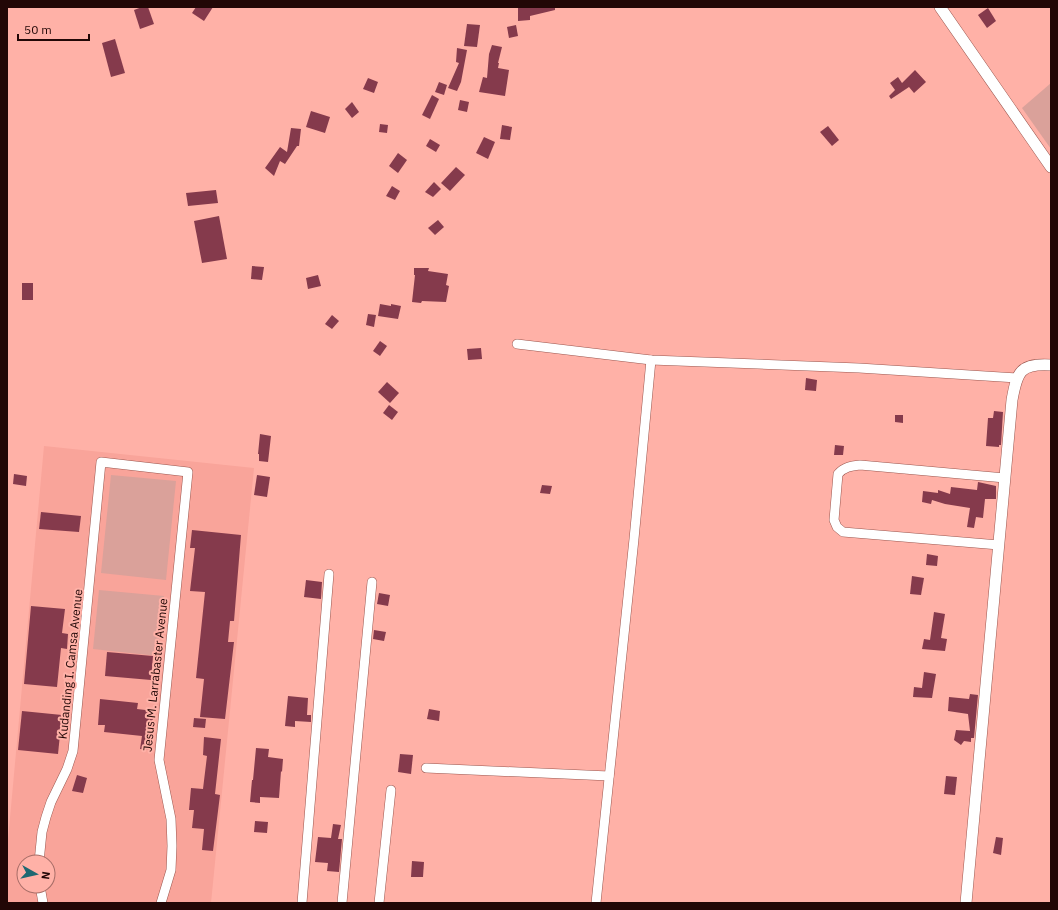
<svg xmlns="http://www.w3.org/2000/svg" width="1058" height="910" viewBox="0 0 1058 910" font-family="'IBM Plex Sans',sans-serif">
<rect width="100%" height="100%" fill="#ffb1a7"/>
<path fill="#f9a49a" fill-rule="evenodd" d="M44 446 254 468 211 903H7V851ZM24 862H48V886H24Z"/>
<g fill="#daa19a">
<path d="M1051 83V149L1022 108Z"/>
<path d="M111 475 176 481 166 580 101 573Z"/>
<path d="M99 590 164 596 158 656 93 649Z"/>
</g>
<g fill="#853a4c">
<path d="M142 7H148L154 24 140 29 134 10Z"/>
<path d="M196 7H213L204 21 192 13Z"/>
<path d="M555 7V10L530 16V20L518 21V8Z"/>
<path d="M988 8 996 21 987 28 978 15Z"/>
<path d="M467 24 480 25 477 47 464 46Z"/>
<path d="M516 25 518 36 509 38 507 27Z"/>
<path d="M115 39 125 73 111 77 102 43Z"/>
<path d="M492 45 502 47 498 63H499L498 68 509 70 505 96 479 92 483 77 487 78 489 54Z"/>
<path d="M457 48 467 50 461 82 457 91 448 88 459 63 456 62Z"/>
<path d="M915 70 926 82 914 93 909 87 891 99 889 96 895 90 890 83 898 77 902 83Z"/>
<path d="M368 78 378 82 374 93 363 89Z"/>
<path d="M439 82 447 85 444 95 435 92Z"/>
<path d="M432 95 439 99 430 119 422 115Z"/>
<path d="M460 100 469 102 467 112 458 110Z"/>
<path d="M352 102 359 112 352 118 345 109Z"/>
<path d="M311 111 330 117 325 133 306 127Z"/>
<path d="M380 124 388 125 387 133 379 132Z"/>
<path d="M502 125 512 127 510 140 500 139Z"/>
<path d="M828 126 839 140 832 146 820 132Z"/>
<path d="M291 128 301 129 299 146H297L285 164 280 161 274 176 265 168 280 147 287 152Z"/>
<path d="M484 137 495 142 488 159 476 153Z"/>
<path d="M430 139 440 145 436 152 426 146Z"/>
<path d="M398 153 407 160 398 173 389 166Z"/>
<path d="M456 167 465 175 450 191 441 183Z"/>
<path d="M434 182 441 189 433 197 425 192Z"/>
<path d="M392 186 400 191 395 200 386 196Z"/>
<path d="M216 190 218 203 188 206 186 193Z"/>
<path d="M219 216 227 259 202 263 194 221Z"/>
<path d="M438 220 444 227 435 235 428 228Z"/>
<path d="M252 266 264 267 262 280 251 279Z"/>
<path d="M414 268H429L428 271 448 274 446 285 449 286 446 302 422 301 421 303 412 302 415 275H414Z"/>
<path d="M318 275 321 286 308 289 306 278Z"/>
<rect x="22" y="283" width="11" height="17"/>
<path d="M380 304 391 306V304L401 306 398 319 378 316Z"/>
<path d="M368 314 376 315 374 327 366 325Z"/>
<path d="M332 315 339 321 332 329 325 324Z"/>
<path d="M380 341 387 346 380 356 373 351Z"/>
<path d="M481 348 482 359 468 360 467 349Z"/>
<path d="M806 378 817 380 816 391 805 390Z"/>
<path d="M387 382 399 393 390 403 378 392Z"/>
<path d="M389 405 398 412 392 420 383 413Z"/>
<path d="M994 411 1003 412 1001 445H999V447L986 446 988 418H993Z"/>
<path d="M895 415H903V423L895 422Z"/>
<path d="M260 434 271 436 268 462 259 461V454H258Z"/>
<path d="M835 445 844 446 843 455H834Z"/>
<path d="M14 474 27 476 26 486 13 484Z"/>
<path d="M257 475 270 477 267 497 254 495Z"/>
<path d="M978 482 996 486V499H985L983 518 976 517 974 528 967 527 970 508 945 504 932 500 931 504 922 502 923 491 938 493V490L950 494 951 487 977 490Z"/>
<path d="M542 485 552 486 550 494 540 493Z"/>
<path d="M41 512 81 516 79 532 39 529Z"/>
<path d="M192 530 241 535 234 621H230L228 642H234L225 719 200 717 204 679 196 678 205 592 190 591 195 548H190Z"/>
<path d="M927 554 938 556 937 566 926 565Z"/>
<path d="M912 576 924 578 921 595 910 594Z"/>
<path d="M306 580 322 582 321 599 304 597Z"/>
<path d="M379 593 390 595 388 606 377 604Z"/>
<path d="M31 606 65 609 62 633 68 634 67 649 61 648 57 687 24 684Z"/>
<path d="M934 612 945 614 941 638 947 639 945 651 922 649 924 639 930 640Z"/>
<path d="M374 630 386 632 384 641 373 639Z"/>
<path d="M107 652 153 656 151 680 105 676Z"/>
<path d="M924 672 936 674 932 698 913 697 914 687 922 688Z"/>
<path d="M970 694 978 695 974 738H971V742L964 741 961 745 954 740 956 730 970 731 968 714 948 711 949 697 969 699Z"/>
<path d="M288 696 308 698 307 715H311V722L295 721V727L285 726Z"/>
<path d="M100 699 138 703 137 709 154 711 149 750 140 749 142 736 104 732 105 725H98Z"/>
<path d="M429 709 440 711 439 721 427 719Z"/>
<path d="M22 711 62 715 58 754 18 750Z"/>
<path d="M194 718 206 719 205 728 193 727Z"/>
<path d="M204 737 221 739 215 794 220 795 213 851 202 850 204 829 192 828 194 810H189L191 788 203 789 207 756 203 755Z"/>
<path d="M256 748 269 749 268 757 283 759 282 772 281 771 279 798 260 797V803L250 802 252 780H253Z"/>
<path d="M400 754 413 755 411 774 398 772Z"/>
<path d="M77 775 87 778 83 793 72 791Z"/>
<path d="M946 776 957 777 955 795 944 794Z"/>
<path d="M255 821 268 822 267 833 254 832Z"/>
<path d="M333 824 341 825 338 839H342L339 872 327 871 328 863 315 862 318 837 331 838Z"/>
<path d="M996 837 1003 838 1001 855 993 853Z"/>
<path d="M412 861 424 862 423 877H411Z"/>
</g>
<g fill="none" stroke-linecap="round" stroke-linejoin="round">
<g stroke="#9b564e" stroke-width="10">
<g id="minor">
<path d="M517 344 651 360 859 368 1017 378"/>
<path d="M999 545 843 532 837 527 834 520 838 474C844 467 851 466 860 465L1005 478"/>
<path d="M426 768 609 776"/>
<path d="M39 862 42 832 46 817 51 802 67 769 73 751 101 462 188 472 159 760 171 819 172 846 171 870 161 903"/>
<path d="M40 886 43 903"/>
<path d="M302 903 329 574"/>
<path d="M342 903 372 582"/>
<path d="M379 903 391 790"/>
<path d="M596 903 634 539 651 360"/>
</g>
</g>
<g stroke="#9b564e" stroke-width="12">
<g id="tertiary">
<path d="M940 7 1051 167"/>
<path d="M966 903 1012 400C1017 372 1020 363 1051 365"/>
</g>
</g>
<use href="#minor" stroke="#fff" stroke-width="9"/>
<use href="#tertiary" stroke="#fff" stroke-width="11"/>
</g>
<g text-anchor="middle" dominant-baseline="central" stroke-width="4" stroke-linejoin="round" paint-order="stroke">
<g font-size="12" fill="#220706" stroke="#ffb1a7">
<text transform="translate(70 664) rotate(-84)">Kudanding I. Camsa Avenue</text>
<text transform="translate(155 675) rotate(-84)">Jesus M. Larrabaster Avenue</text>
</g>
</g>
<rect width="1058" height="910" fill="none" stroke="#220706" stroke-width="16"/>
<g transform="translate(36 874) rotate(98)"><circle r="19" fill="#ffb1a7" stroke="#a76d67"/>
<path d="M0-3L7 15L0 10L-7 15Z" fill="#1d6872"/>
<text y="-6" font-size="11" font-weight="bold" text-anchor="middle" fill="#220706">N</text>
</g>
<path d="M18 34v6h71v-6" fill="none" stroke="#220706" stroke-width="2"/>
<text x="24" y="34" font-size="12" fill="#220706" stroke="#ffb1a7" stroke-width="3" paint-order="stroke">50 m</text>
</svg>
